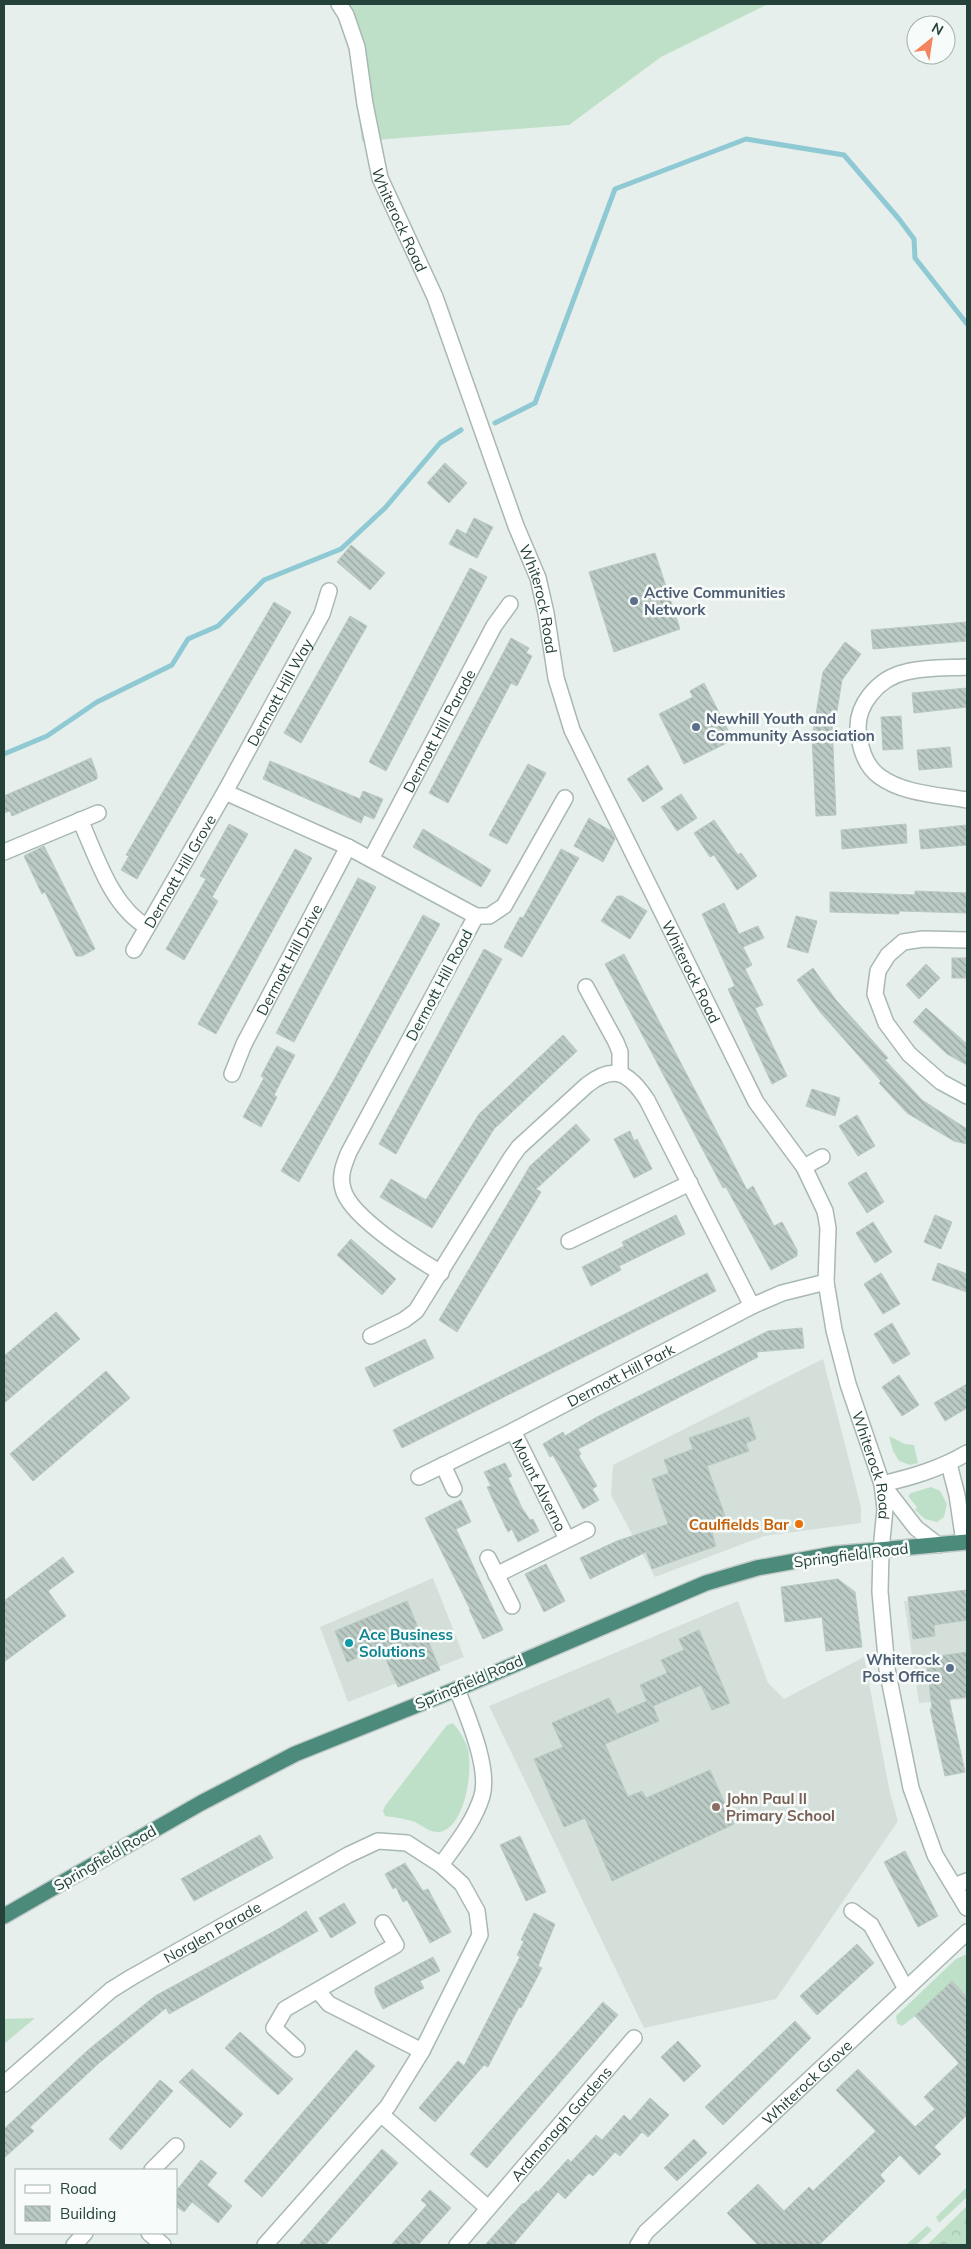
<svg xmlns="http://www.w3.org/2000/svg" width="971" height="2249" viewBox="0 0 971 2249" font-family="Mulish,sans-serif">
<defs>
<pattern id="park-crowns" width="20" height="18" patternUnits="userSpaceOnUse" patternTransform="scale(1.25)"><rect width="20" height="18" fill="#bfe0c8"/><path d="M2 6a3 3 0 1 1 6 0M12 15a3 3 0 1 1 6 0" fill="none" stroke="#a4c1ad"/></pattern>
<pattern id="building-back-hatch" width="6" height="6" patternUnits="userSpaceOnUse" patternTransform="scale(1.25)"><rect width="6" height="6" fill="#bbcac4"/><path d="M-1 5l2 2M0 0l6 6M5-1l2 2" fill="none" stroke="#98a6a0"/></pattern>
</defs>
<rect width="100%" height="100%" fill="#e6efeb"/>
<g fill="#d4dfda">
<path d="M823 1359 861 1507V1523L764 1536 655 1577 611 1495 613 1465Z"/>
<path d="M433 1578 464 1657 348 1702 320 1627Z"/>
<path d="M967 1592V1699L919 1703 904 1601Z"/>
<path d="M738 1601 768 1683 784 1699 864 1657 890 1793 898 1821 776 1999 644 2028 489 1706Z"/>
</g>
<g fill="#bfe0c8">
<path d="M336 4H768L661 57 569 125 362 141 346 15Z"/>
<path d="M889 1436 905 1444 914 1445 918 1463 910 1465 899 1461 893 1451Z"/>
<path d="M931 1487 940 1491 947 1504 944 1517 937 1522 925 1519 915 1510 917 1507 908 1496 911 1493Z"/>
<path d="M453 1723C458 1729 464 1738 467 1746 474 1766 466 1827 440 1832 430 1833 423 1826 415 1822 406 1819 394 1817 385 1816L383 1811 385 1806 447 1725Z"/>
<path d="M967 1954V1997L952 1981 915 2016 902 2026 897 2023 896 2016 956 1959Z"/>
<path d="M35 2018 4 2044V2019Z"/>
<path d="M967 2187V2197L939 2223 936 2217Z"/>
<path d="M927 2226 932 2230 916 2245H906Z"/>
</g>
<path fill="url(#park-crowns)" d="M967 2206V2245H927Z"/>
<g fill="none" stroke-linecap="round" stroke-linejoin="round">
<g stroke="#8ec9d4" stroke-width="5">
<path d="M495 423 535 403 615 189 746 139 844 155 899 219 914 239 915 258 967 324"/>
<path d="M4 754 47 736 97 702 172 665 188 639 218 626 264 580 341 549 385 508 440 443 461 430"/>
</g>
</g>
<g fill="url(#building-back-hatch)" stroke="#b8c9c2">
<path d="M445 463 467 483 449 503 427 483Z"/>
<path d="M474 518 493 527 477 558 449 544 457 529 466 534Z"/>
<path d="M351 545 385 573 370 590 337 562Z"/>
<path d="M655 553 680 629 614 652 589 572Z"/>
<path d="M470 568 487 577 386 771 369 762Z"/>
<path d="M274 602 291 612 137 879 121 870 129 856 126 855Z"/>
<path d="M350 616 367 626 301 743 284 733Z"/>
<path d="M967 622V641L873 649 871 630Z"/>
<path d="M511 638 529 648 526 653 532 656 517 686 511 683 448 803 429 793Z"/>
<path d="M845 642 861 654 842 680 835 723H832L836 815 816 816 812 738 823 672Z"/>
<path d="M704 683 733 740 684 764 659 714 693 697 690 691Z"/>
<path d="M967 688V707L914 713 912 693Z"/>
<path d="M901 716 903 749 883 750 881 717Z"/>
<path d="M950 747 952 767 919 770 917 750Z"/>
<path d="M91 758 97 774V779L12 816 10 811 4 813V796Z"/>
<path d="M270 761 360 799 363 791 383 799 374 819 364 815 361 823 263 779Z"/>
<path d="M528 764 546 773 507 844 489 835Z"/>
<path d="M648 765 663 789 643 802 627 779Z"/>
<path d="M681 794 697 818 677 831 661 807Z"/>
<path d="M589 818 611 831 615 839 603 862 574 846Z"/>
<path d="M714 820 738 855 741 853 757 876 737 890 714 855 710 857 694 833Z"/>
<path d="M229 824 248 834 212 897 218 901 184 960 166 949 206 879 200 876Z"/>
<path d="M906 824 907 843 842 849 841 830Z"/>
<path d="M967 825V845L921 849 919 830Z"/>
<path d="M423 829 491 870 481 887 413 847Z"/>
<path d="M44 846 95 949 82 956H76L45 892 42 894 24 856Z"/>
<path d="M295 849 312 858 216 1034 198 1024Z"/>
<path d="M561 849 579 858 522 957 504 947 520 917 523 918Z"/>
<path d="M358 878 376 887 294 1042 276 1033Z"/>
<path d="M915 891 967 893V913L899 911V914L830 912V892L915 895Z"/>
<path d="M617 896H622L647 911 630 939 601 921Z"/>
<path d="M724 903 739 934 758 926 764 938 743 947 752 965 745 969 763 1005 755 1008 787 1076 772 1084 728 989 735 986 702 914Z"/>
<path d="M423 915 440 924 299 1182 281 1171 335 1078Z"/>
<path d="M796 916 817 921 808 953 787 947Z"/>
<path d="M484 949 502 959 396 1154 379 1144Z"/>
<path d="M624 954 747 1190 753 1186 774 1226 782 1222 797 1250V1256L771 1270 726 1187 723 1188 605 964Z"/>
<rect x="952" y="958" width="15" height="20"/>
<path d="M926 964 940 978 919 999 906 985Z"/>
<path d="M813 968 836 1000 888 1058 885 1060 922 1100 967 1129V1144L954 1141 907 1113 879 1083 881 1081 820 1012 797 980Z"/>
<path d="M926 1008 967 1044V1065L947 1054 913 1022Z"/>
<path d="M563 1035 577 1051 494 1129 432 1228 380 1197 391 1179 426 1200 479 1114Z"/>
<path d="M277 1046 295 1055 274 1095 277 1097 261 1127 243 1117 264 1078 261 1076Z"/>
<path d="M812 1089 840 1098 835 1116 806 1106Z"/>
<path d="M857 1115 875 1146 858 1156 839 1126Z"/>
<path d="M576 1124 590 1140 536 1189 541 1192 457 1332 439 1320 530 1166Z"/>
<path d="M630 1131 634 1141 637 1139 652 1169 634 1178 614 1139Z"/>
<path d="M866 1172 884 1202 867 1213 848 1183Z"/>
<path d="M676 1215 685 1234 619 1266 621 1270 591 1286 582 1267 624 1246 622 1242Z"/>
<path d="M935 1215 952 1222 941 1249 924 1242Z"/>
<path d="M873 1222 892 1252 875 1263 856 1233Z"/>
<path d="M351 1239 396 1279 382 1295 337 1255Z"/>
<path d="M938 1263 967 1274V1292L932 1280Z"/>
<path d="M707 1273 716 1291 402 1448 393 1430Z"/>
<path d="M881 1273 900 1304 883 1314 864 1284Z"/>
<path d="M56 1312 80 1339 4 1403V1356Z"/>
<path d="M892 1323 910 1354 893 1364 874 1334Z"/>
<path d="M802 1328 804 1348 756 1352 758 1357 578 1449 581 1454 579 1456 597 1486 592 1489 599 1500 583 1509 553 1455 550 1457 543 1444 563 1432 565 1436 595 1418 768 1331Z"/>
<path d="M425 1339 434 1358 374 1387 365 1368Z"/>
<path d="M106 1371 130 1398 33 1481 10 1454Z"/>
<path d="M899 1375 919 1405 902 1416 882 1387Z"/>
<path d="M967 1384V1408L945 1421 934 1403Z"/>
<path d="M749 1417 756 1439 746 1443 749 1451 707 1466 729 1527 712 1533 716 1546 652 1569 646 1552 590 1579 580 1558 617 1541 668 1524 652 1479 669 1473 664 1460 693 1449 689 1438Z"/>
<path d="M505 1463 512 1476 508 1478 522 1508 530 1520 533 1519 539 1531 518 1542 512 1529 508 1532 505 1526 487 1487 491 1486 484 1472Z"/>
<path d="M461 1500 471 1522 456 1529 503 1630 483 1639 469 1609H470L425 1518Z"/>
<path d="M63 1557 74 1572 48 1591 66 1616 4 1662V1601Z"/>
<path d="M546 1564 565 1601 544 1612 525 1574Z"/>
<path d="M838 1579 855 1592 862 1647 826 1651 822 1617 785 1622 781 1587Z"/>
<path d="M967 1590V1620L934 1625 935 1636 913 1639 908 1597Z"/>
<path d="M407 1601 421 1635 425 1633 440 1670 398 1687 381 1648 347 1662 335 1631Z"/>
<path d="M699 1630 730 1703 712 1710 701 1685 653 1706 659 1721 605 1744 628 1797 642 1791 646 1798 710 1770 734 1824 612 1881 585 1818 564 1827 534 1759 563 1747 552 1723 609 1698 617 1714 647 1701 640 1685 667 1673 661 1660 684 1650 679 1639Z"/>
<path d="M967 1652V1697L949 1699 965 1772 945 1776 930 1709 932 1708 926 1658Z"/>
<path d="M260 1835 273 1858 194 1901 181 1879Z"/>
<path d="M520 1836 546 1892 526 1901 500 1845Z"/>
<path d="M905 1851 938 1916 918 1927 884 1862Z"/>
<path d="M405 1863 423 1891 428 1889 451 1932 430 1943 407 1900 403 1902 396 1887 393 1889 385 1874Z"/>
<path d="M344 1903 356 1923 331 1938 319 1918Z"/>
<path d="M306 1911 318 1931 169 2014 166 2008 99 2063 30 2127 34 2131 4 2158V2129L88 2050 155 1996 280 1928Z"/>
<path d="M534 1913 555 1924 538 1966 542 1968 521 2008 519 2007 488 2067 484 2065 435 2122 419 2108 458 2061 464 2066 520 1957 517 1955 524 1941 521 1940Z"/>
<path d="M857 1944 874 1963 817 2015 800 1996Z"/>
<path d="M433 1957 440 1971 420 1981 424 1988 383 2009 375 1993V1987Z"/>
<path d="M952 1981 967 1997V2115L934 2147 941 2154 919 2175 900 2155 880 2175 885 2181 819 2245H758L727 2213 758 2184 784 2211 809 2187 813 2191 876 2131 836 2090 858 2069 915 2127 935 2109 924 2097 959 2063 915 2016Z"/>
<path d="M603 2002 618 2015 487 2168 470 2154Z"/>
<path d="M795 2021 811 2038 723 2125 705 2107Z"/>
<path d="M240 2032 293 2079 278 2095 225 2048Z"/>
<path d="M678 2041 701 2066 684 2082 661 2057Z"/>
<path d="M356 2050 375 2066 262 2197 244 2181Z"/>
<path d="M192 2069 243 2114 230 2128 179 2082Z"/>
<path d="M160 2080 173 2091 121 2150 109 2139Z"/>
<path d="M650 2098 669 2115 648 2137 642 2132 620 2156 615 2152 593 2176 589 2173 565 2199 558 2192 513 2245H485L523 2203 524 2204 536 2191 538 2192 568 2159 571 2162 596 2135 602 2140 624 2115 630 2121Z"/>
<path d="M694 2139 707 2153 677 2181 664 2168Z"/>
<path d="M382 2149 398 2163 325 2245H299Z"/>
<path d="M201 2160 217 2173 207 2185 232 2206 218 2223 192 2202 184 2212 176 2206V2191Z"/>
<path d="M430 2190 451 2208 418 2245H391L427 2205 421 2200Z"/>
</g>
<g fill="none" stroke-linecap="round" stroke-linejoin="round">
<g stroke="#a8b8b2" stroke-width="18">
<g id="minor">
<path id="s1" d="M339 4 346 15 357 47 365 104 380 178 435 297 516 526 538 578 546 613 556 678 572 730 756 1102 804 1167 825 1211 828 1228 826 1282 834 1330 848 1384 882 1484 885 1509 881 1550"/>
<path d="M967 667C948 668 925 667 906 672 878 678 853 707 859 736 861 751 867 767 879 776 903 794 939 795 967 800"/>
<path d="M225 792 348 847 476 916 349 1152C344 1164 339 1176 343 1189 350 1217 416 1258 441 1273"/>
<path d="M80 820C97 857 111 906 147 927"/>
<path d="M4 852 98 813"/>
<path id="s2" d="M371 859 494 626 510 604"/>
<path d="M476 916H489L504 906 565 798"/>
<path d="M967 940 923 939 903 942 888 955 878 971 875 994 886 1023 909 1054 941 1082 967 1096"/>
<path id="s3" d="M134 950 225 792 322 614 329 591"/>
<path d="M586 987 616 1042 620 1052V1074"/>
<path id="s4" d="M232 1074 244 1044 348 847"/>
<path d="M804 1167 822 1157"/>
<path d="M569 1241 690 1183"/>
<path d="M371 1336 404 1320 416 1311 511 1158 519 1147 587 1085C615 1063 630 1074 647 1100L752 1306"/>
<path id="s5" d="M513 1431 567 1539"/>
<path d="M949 1464 957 1495 964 1542"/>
<path d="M443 1465 454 1489"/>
<path id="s6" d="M419 1477 513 1431 752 1306 782 1293 826 1282"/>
<path d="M938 1545 916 1528 882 1484C912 1477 940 1469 967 1453"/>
<path d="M488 1558 512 1606"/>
<path d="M496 1575 587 1530"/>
<path d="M441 1865C456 1844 474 1822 482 1796 490 1767 467 1716 457 1689"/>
<path d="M954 1886 967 1881"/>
<path d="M852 1911 871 1925 906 1989"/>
<path d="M318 1991 329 2004 422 2051"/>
<path d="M297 2049 274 2028 285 2009 396 1945 383 1923"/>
<path id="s7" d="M4 2084 111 1990 132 1977 348 1855 378 1841 407 1843 441 1865 462 1884 477 1911 480 1935 422 2051 388 2106 265 2245"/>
<path d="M382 2115 488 2208"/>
<path d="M152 2170 176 2146"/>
<path d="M149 2233 163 2245"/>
<path d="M74 2245 85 2233"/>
<path id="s8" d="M457 2245 634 2038"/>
<path id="s9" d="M638 2245 646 2232 661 2218 967 1932"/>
</g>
</g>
<g stroke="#a8b8b2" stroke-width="18">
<path id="tertiary" d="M881 1550 880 1592 887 1669 911 1788 935 1855 967 1908"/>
</g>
<g stroke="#c2cac8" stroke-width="18">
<path id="trunk" d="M4 1916 201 1803 295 1754 457 1689 706 1583 757 1568 834 1554 967 1542"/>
</g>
<use href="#minor" stroke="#fff" stroke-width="15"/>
<use href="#tertiary" stroke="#fff" stroke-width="15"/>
<use href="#trunk" stroke="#4c8a7c" stroke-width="15"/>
</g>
<g fill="#5c6f8a" stroke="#f7fbf9" stroke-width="2">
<circle cx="634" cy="601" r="5"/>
<circle cx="696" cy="727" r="5"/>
<circle cx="950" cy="1668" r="5"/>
</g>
<circle fill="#e8710a" stroke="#f7fbf9" stroke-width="2" cx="799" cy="1524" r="5"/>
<circle fill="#0f9aa8" stroke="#f7fbf9" stroke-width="2" cx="349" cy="1643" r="5"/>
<circle fill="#8d6e63" stroke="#f7fbf9" stroke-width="2" cx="716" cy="1807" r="5"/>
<g text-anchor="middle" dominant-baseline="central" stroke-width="5" stroke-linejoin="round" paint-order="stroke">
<g font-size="15" fill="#24423a" stroke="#f7fbf9">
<text stroke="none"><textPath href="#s1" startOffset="226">Whiterock Road</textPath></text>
<text stroke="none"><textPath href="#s1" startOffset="631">Whiterock Road</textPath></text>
<text stroke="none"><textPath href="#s3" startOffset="296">Dermott Hill Way</textPath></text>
<text stroke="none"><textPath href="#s2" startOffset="145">Dermott Hill Parade</textPath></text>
<text stroke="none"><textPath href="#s3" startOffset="91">Dermott Hill Grove</textPath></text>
<text stroke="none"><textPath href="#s4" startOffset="128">Dermott Hill Drive</textPath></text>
<text stroke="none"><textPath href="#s1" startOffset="1036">Whiterock Road</textPath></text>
<text transform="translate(439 985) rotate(-62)">Dermott Hill Road</text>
<text stroke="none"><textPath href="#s6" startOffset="226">Dermott Hill Park</textPath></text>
<text stroke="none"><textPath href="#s1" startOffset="1572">Whiterock Road</textPath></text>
<text stroke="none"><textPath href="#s5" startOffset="60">Mount Alverno</textPath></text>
<text transform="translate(851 1555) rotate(-7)">Springfield Road</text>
<text transform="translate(469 1682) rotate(-23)">Springfield Road</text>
<text transform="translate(105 1858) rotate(-30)">Springfield Road</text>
<text stroke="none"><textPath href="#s7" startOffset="259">Norglen Parade</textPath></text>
<text stroke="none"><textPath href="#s9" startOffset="235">Whiterock Grove</textPath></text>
<text stroke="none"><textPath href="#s8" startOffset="160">Ardmonagh Gardens</textPath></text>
</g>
<g font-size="15" font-weight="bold" fill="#4e5e75" stroke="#f7fbf9" text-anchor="start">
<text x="644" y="592">Active Communities<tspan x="644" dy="17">Network</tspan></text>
<text x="706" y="718">Newhill Youth and<tspan x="706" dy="17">Community Association</tspan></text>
<text x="940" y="1659" text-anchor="end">Whiterock<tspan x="940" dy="17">Post Office</tspan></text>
</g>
<g font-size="15" font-weight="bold" fill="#c56008" stroke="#f7fbf9" text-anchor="end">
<text x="789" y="1524">Caulfields Bar</text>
</g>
<g font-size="15" font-weight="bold" fill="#0d838f" stroke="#f7fbf9" text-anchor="start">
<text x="359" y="1634">Ace Business<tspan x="359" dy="17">Solutions</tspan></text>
</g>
<g font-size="15" font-weight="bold" fill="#785e54" stroke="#f7fbf9" text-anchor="start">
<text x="726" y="1798">John Paul II<tspan x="726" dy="17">Primary School</tspan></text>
</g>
</g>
<rect width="971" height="2249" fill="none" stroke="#24423a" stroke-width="10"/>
<rect x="15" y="2169" width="162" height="65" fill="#f7fbf9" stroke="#a3b1ad"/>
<rect x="25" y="2185" width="25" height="8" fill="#ffffff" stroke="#a3b1ad"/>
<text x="60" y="2194" font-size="15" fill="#24423a">Road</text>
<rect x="25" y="2206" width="25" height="15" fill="url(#building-back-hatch)" stroke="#a3b1ad"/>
<text x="60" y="2219" font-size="15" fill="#24423a">Building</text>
<g transform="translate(931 40) rotate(30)"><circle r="24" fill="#f7fbf9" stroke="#a3b1ad"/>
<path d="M0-4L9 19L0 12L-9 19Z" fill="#f4845f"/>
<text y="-8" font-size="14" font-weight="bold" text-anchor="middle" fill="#24423a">N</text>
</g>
</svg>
